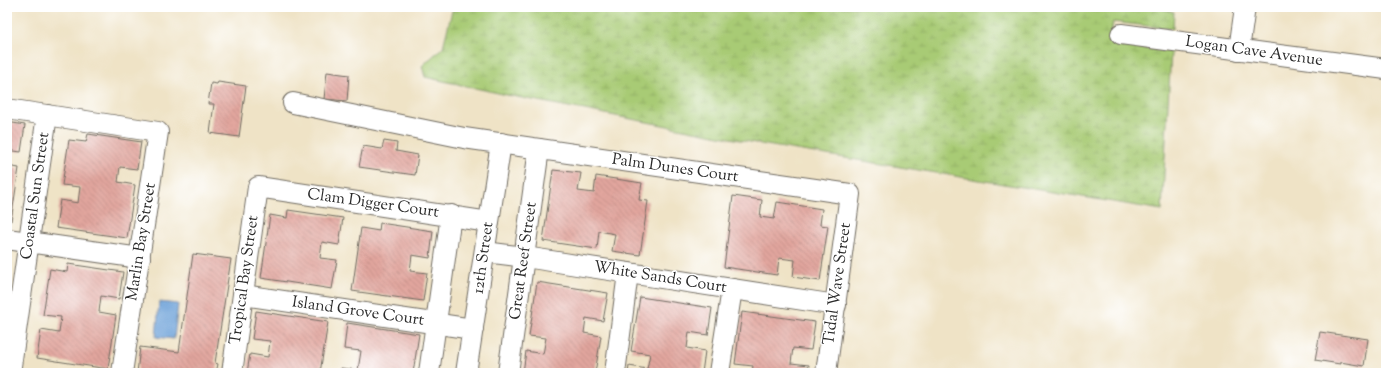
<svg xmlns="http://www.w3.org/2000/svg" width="1393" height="380" viewBox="0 0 1393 380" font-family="'Sorts Mill Goudy',serif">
<defs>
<pattern id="wetland-marsh" width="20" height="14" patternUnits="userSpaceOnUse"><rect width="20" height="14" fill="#a8cb74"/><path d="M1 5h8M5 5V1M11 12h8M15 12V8" fill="none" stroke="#91ae65"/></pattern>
<pattern id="building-back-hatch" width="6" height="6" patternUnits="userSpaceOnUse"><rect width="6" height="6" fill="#e2a69e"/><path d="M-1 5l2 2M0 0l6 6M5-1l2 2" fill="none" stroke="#b78781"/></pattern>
</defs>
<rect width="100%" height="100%" fill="#fff"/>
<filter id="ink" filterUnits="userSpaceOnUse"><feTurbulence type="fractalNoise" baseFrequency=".025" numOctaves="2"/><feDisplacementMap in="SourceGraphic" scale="8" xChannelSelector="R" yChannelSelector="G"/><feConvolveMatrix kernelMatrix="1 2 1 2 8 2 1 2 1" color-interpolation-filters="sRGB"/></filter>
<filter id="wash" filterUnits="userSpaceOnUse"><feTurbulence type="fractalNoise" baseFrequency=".012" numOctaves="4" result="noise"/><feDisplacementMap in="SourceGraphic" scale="16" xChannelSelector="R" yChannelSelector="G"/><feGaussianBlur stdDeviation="0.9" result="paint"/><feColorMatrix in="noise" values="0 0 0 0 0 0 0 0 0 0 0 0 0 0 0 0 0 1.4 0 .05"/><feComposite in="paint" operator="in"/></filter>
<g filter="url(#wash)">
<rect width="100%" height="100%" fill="#efe3c6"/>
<path fill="url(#wetland-marsh)" stroke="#6a7b50" d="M453 7H1154L1174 12 1173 29 1113 22 1110 44 1171 52 1162 210 766 145 507 95 425 77 422 66 443 47Z"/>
<path fill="#699fd7" stroke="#4a6581" d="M159 302 178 304 174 339 156 337Z"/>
<g id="blocks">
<g fill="url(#building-back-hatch)">
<path d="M327 72 349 75 347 101 324 99Z"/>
<path d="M218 82 246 86 239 137 210 133 214 104H208L211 83 217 84Z"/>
<path d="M7 122 25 125 21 152 7 150Z"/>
<path d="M88 134 141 142 137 169 120 167 118 182 135 185 127 238 56 228 60 200 78 203 80 187 62 185 69 140 86 142Z"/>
<path d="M384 141 397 143 396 151 418 155 415 175 359 167 363 146 382 149Z"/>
<path d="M7 166 19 168 11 221 7 220Z"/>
<path d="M553 170 581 173 578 191 594 193 596 176 642 183 639 200 648 201 640 255 612 251 615 234 599 231 597 249 543 241Z"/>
<path d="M733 196 762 200 760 217 774 219 777 202 822 209 820 225 828 226 820 281 793 277 795 260 779 258 777 275 724 267Z"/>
<path d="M288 210 343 218 339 245 322 242 320 258 337 260 332 289 261 278 270 215 287 218Z"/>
<path d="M380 223 433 231 430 258 412 255 410 271 427 273 423 301 352 291 361 228 379 231Z"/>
<path d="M193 254 231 259 215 363 218 364 216 373H137L140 347 179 352Z"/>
<path d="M68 264 123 272 119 299 101 296 99 312 116 315 108 369 37 358 41 330 59 333 61 317 43 315 50 269 67 272Z"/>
<path d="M537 282 608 293 603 321 586 318 584 333 601 336 595 373H523L526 351 543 354 546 338 529 336Z"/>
<path d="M640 297 712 308 708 335 689 332 687 348 705 351 702 373H628L629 366 647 369 650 354 631 351Z"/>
<path d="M256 311 328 322 320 373H247L250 354 268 357 270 341 252 339Z"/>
<path d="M742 312 815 322 811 350 793 348 791 363 809 365 808 373H752L753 366 735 364Z"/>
<path d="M347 323 419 334 413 373H340L341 368 358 370 361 351 344 349Z"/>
<path d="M1320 332 1368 339 1364 366 1340 362V364L1315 360Z"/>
</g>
</g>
</g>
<g filter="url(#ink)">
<use href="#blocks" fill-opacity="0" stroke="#706b61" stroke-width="1"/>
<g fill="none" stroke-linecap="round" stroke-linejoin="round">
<g stroke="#706b61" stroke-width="22">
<g id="minor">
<path d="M1121 34 1386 69"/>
<path d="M1239 50 1245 7"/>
<path d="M293 103 464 138 850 194 826 373"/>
<path d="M7 109 158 132 122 373"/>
<path d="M7 239 140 258"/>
<path d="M485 252 525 257 836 305"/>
<path d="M243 295 473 329"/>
<path d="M10 373 47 115"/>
<path d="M232 373 258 187 489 222"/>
<path d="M429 373 451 215"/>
<path d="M466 373 501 143"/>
<path d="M508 373 539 149"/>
<path d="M615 373 628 273"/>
<path d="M719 373 732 289"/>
</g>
</g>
<use href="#minor" stroke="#fff" stroke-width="20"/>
</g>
</g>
<g text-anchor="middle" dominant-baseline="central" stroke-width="3" stroke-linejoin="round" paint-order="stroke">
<g font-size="16" fill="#2b2b2b" stroke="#fff">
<text transform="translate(1254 52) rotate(8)">Logan Cave Avenue</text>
<text transform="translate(675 169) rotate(8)">Palm Dunes Court</text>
<text transform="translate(36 196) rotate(-82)">Coastal Sun Street</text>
<text transform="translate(373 204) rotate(8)">Clam Digger Court</text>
<text transform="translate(142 242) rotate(-81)">Marlin Bay Street</text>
<text transform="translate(484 258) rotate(-82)">12th Street</text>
<text transform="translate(524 261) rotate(-82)">Great Reef Street</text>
<text transform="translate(660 278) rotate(9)">White Sands Court</text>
<text transform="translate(245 280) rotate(-82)">Tropical Bay Street</text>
<text transform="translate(838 284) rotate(-82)">Tidal Wave Street</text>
<text transform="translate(358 312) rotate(8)">Island Grove Court</text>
</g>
</g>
<rect width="1393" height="380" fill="none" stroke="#fff" stroke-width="24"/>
</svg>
